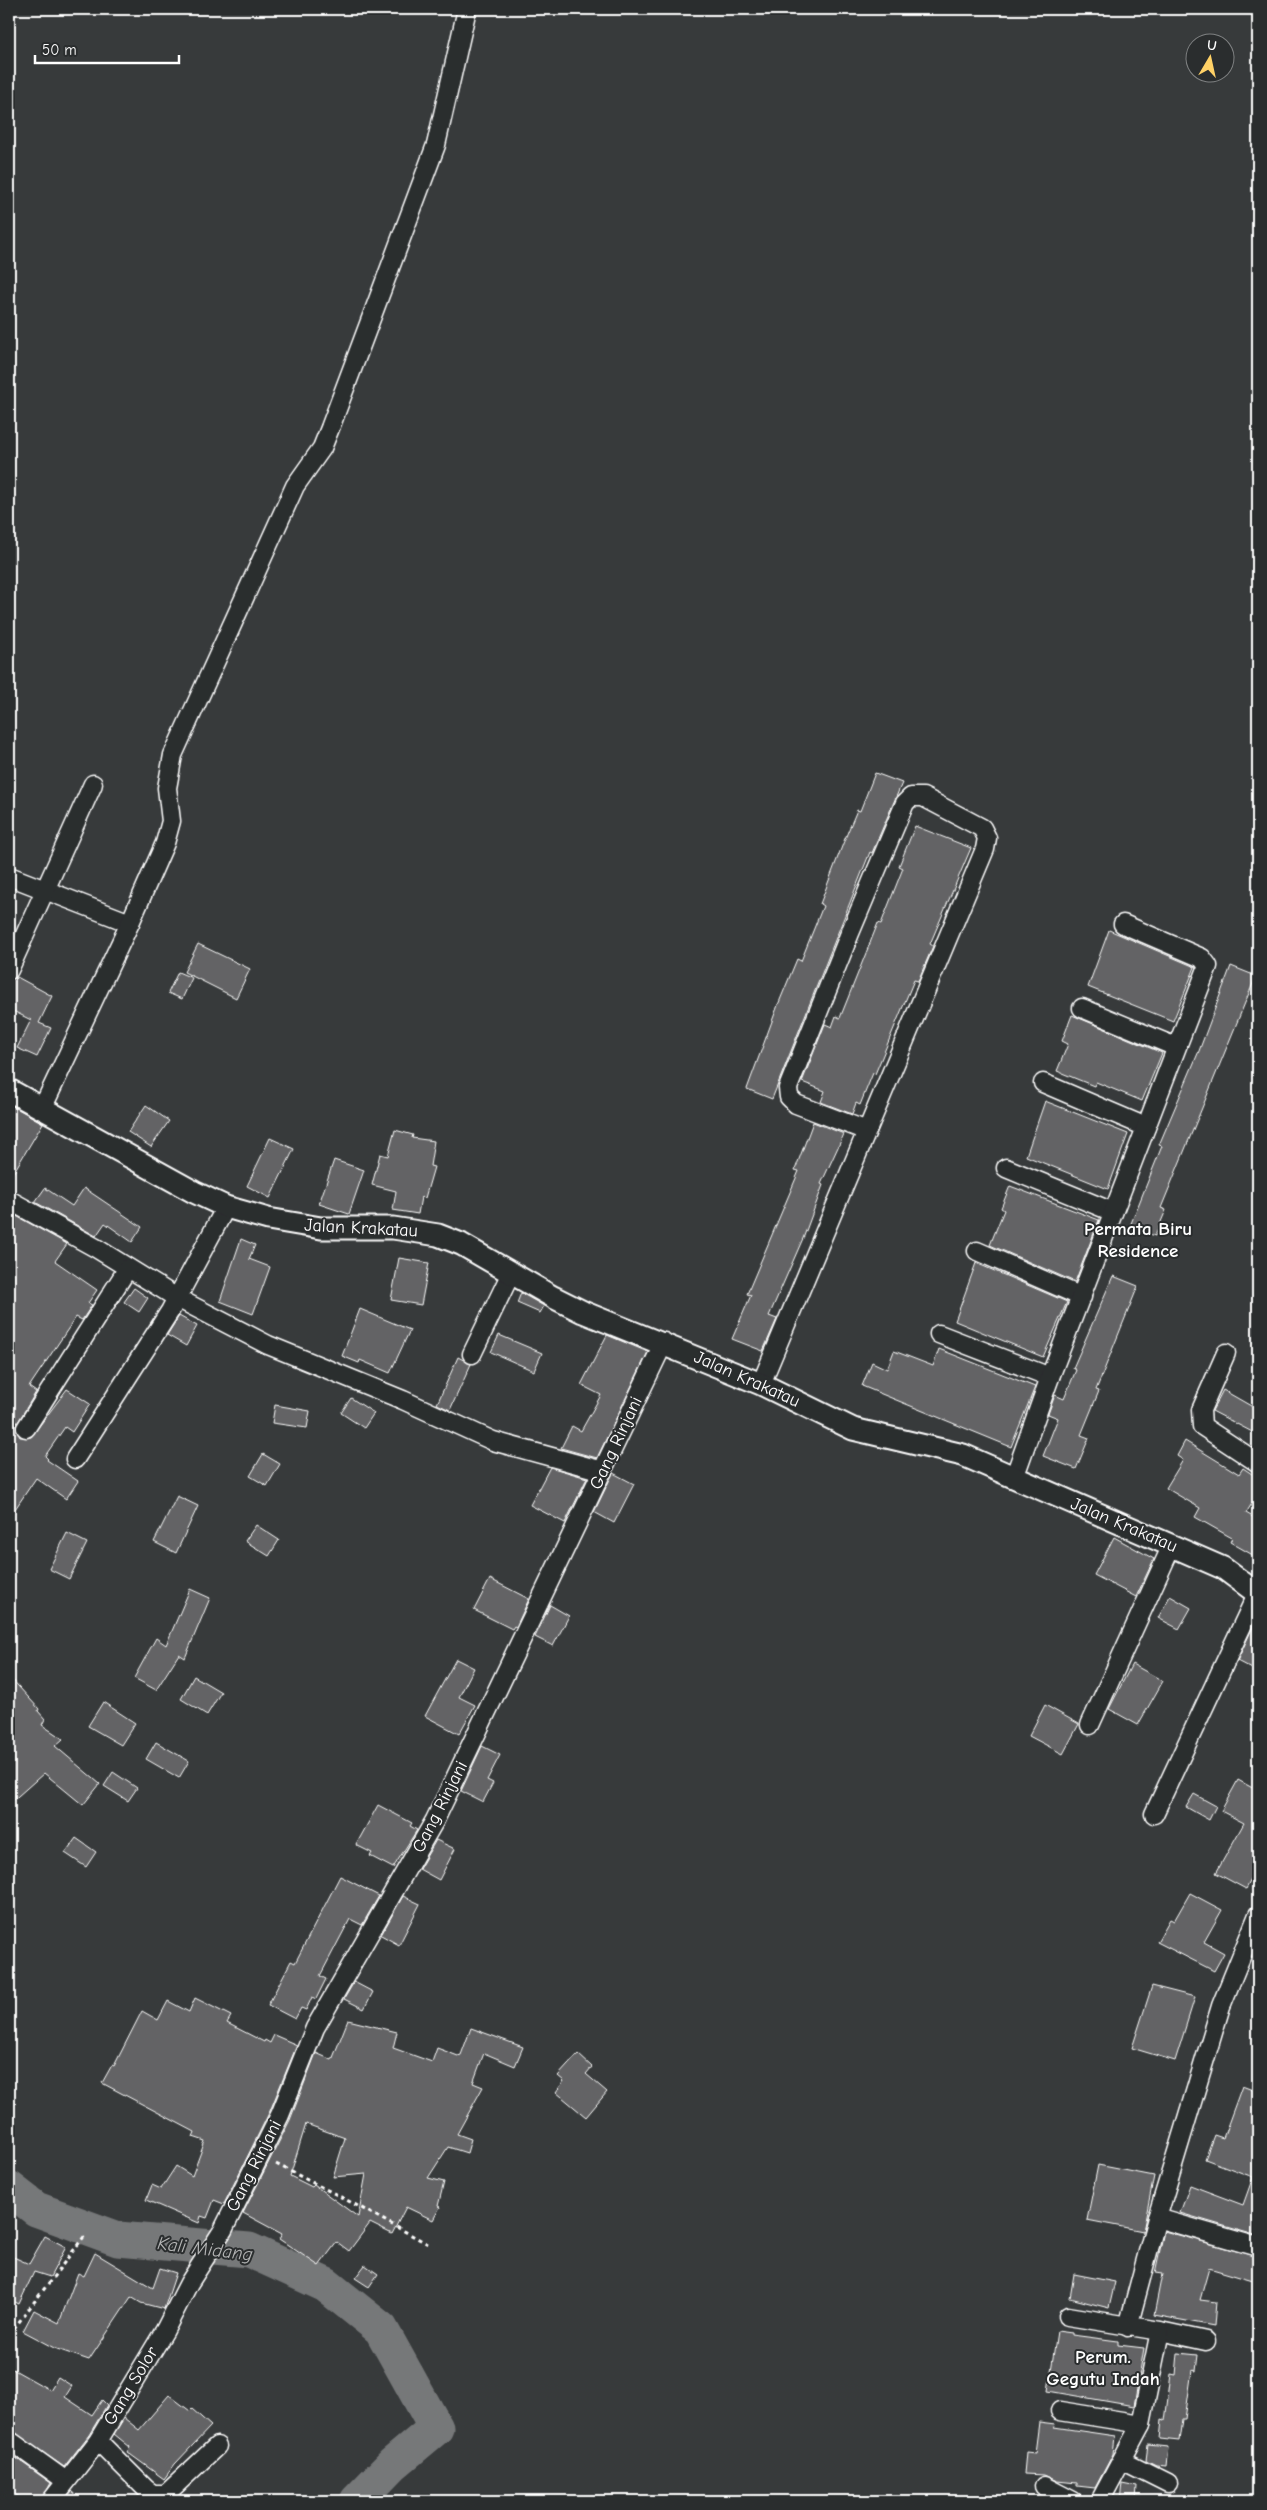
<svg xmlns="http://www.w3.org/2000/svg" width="1267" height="2510" viewBox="0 0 1267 2510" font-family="'Comic Neue',sans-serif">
<rect width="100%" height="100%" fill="#373a3b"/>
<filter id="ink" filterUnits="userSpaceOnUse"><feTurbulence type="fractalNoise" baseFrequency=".02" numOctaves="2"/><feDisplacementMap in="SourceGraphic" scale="10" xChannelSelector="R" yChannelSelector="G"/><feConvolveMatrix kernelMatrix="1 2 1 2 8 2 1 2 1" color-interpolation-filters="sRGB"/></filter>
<g filter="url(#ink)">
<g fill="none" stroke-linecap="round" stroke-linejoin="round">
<path stroke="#767879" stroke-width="35" d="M9 2188 36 2209 118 2239 249 2250 326 2285 381 2329 436 2428 393 2464 357 2501"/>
</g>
<g fill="#636465" stroke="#fff" fill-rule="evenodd">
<path d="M875 773 902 783 872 853 870 852 772 1099 747 1089 778 1005 797 959 801 961 823 906 820 904 844 841 857 810 860 811Z"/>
<path d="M915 826 971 848 930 944 933 946 918 981 914 980 875 1074 873 1073 860 1105 856 1103 852 1114 821 1102 825 1091 802 1082 825 1024 832 1027 836 1016 840 1018 878 923 881 924 903 868 899 866Z"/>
<path d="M1109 930 1195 967 1173 1021 1088 987Z"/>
<path d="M198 944 250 969 236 998 184 972Z"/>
<path d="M1231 966 1256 976 1161 1208 1166 1210 1155 1236 1130 1226 1162 1146 1159 1145 1199 1051Z"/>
<path d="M178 972 192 978 182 999 168 993Z"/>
<path d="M17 977 52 996 39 1023 51 1028 37 1057 17 1048 31 1020 9 1009V980Z"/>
<path d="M1072 1015 1162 1053 1142 1101 1096 1082 1094 1086 1057 1071 1068 1044 1062 1041Z"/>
<path d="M1045 1101 1128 1134 1108 1189 1026 1156Z"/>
<path d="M9 1104 43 1123 9 1180Z"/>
<path d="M146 1105 169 1121 151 1147 128 1132Z"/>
<path d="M813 1122 844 1134 821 1184 823 1185 804 1236 769 1316 777 1319 763 1351 732 1339 751 1295 747 1294 799 1171 795 1170Z"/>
<path d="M395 1130 413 1135 412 1138 434 1141 430 1166 434 1167 425 1198 421 1197 418 1214 393 1210 396 1191 372 1185 380 1154 388 1156Z"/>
<path d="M270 1138 294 1149 270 1198 247 1186Z"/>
<path d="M334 1160 364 1170 349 1214 319 1204Z"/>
<path d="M1010 1186 1099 1220 1075 1282 990 1245 1004 1210 1001 1208Z"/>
<path d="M45 1188 72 1206 84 1188 142 1227 132 1242 105 1223 96 1236 35 1202Z"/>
<path d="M9 1212 67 1244 55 1261 97 1290 88 1303 92 1305 82 1320 76 1317 29 1387 36 1392 15 1427 20 1437H31L67 1389 90 1404 72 1432 65 1427 45 1456 48 1459 47 1460 78 1481 66 1499 36 1478 9 1518Z"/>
<path d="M241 1239 255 1245 249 1259 270 1267 253 1314 220 1301Z"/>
<path d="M399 1258 429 1263 421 1305 391 1300Z"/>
<path d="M976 1263 1067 1302 1043 1357 955 1321Z"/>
<path d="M1113 1276 1138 1286 1096 1390 1099 1391 1081 1435 1089 1438 1076 1469 1043 1456 1058 1418 1048 1414 1055 1395 1064 1399 1076 1370 1073 1368Z"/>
<path d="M134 1288 148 1298 139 1312 124 1302Z"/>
<path d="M521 1293 544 1306 540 1313 517 1303Z"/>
<path d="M360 1309 410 1330 390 1373 360 1360 359 1363 342 1356Z"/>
<path d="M179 1316 197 1326 186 1346 167 1335Z"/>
<path d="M499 1335 542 1353 534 1371 491 1352Z"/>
<path d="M607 1335 648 1352 597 1458 561 1448 572 1426 581 1431 601 1395 581 1385Z"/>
<path d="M939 1349 1035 1387 1011 1447 862 1386 872 1362 887 1369 894 1351 933 1366Z"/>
<path d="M458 1357 471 1364 450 1410 437 1404Z"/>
<path d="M1223 1390 1258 1410V1435L1212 1411Z"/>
<path d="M351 1398 374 1413 364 1428 341 1413Z"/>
<path d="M275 1405 310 1411 307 1428 272 1423Z"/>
<path d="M1185 1441 1239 1474 1243 1468 1258 1478V1494L1246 1513 1258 1520V1558L1230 1542 1232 1538 1195 1517 1200 1508 1166 1488 1183 1460 1177 1456Z"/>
<path d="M263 1454 280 1464 267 1486 250 1476Z"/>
<path d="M550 1467 587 1478 565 1523 530 1505Z"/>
<path d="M613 1473 634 1484 614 1523 594 1512Z"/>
<path d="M177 1496 198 1506 176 1553 154 1542Z"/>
<path d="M256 1525 279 1540 269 1556 245 1541Z"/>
<path d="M67 1533 87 1543 69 1579 49 1569Z"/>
<path d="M1114 1537 1154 1559 1136 1597 1094 1575Z"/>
<path d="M490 1579 529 1599 516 1627 514 1626 512 1629 474 1610Z"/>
<path d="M190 1589 210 1598 185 1658 179 1654 156 1690 134 1678 156 1638 166 1645Z"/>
<path d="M1170 1596 1191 1608 1179 1629 1158 1618Z"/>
<path d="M550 1605 569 1616 553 1646 535 1637Z"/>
<path d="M1258 1616V1672L1237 1661Z"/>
<path d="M456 1659 474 1668 459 1697 475 1705 459 1734 425 1716Z"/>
<path d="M1132 1664 1163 1681 1138 1725 1109 1709Z"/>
<path d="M9 1676 39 1709 38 1711 45 1719 42 1725 63 1739 55 1746 100 1784 83 1805 44 1773 9 1804Z"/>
<path d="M194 1676 221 1692 207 1715 181 1699Z"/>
<path d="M103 1702 135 1723 121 1745 88 1726Z"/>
<path d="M1045 1705 1079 1724 1063 1754 1029 1736Z"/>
<path d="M156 1742 189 1761 179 1778 146 1759Z"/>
<path d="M482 1746 500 1755 487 1780 493 1783 483 1802 461 1791Z"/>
<path d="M113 1772 137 1788 128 1801 104 1786Z"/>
<path d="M1238 1780 1258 1791V1867L1246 1889 1216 1873 1244 1823 1221 1811Z"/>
<path d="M1194 1794 1216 1806 1209 1820 1186 1807Z"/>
<path d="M378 1805 412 1823 410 1826 417 1830 393 1868 370 1856 372 1853 356 1845Z"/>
<path d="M76 1838 96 1852 86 1867 65 1853Z"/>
<path d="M436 1840 455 1849 439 1880 419 1869Z"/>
<path d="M340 1876 379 1896 362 1925 350 1919 320 1976 326 1979 316 1999 312 1997 306 2010 301 2008 295 2019 268 2005 291 1961 295 1963Z"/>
<path d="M1190 1893 1222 1910 1204 1942 1224 1953 1214 1971 1157 1942 1170 1919 1174 1921Z"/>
<path d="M403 1896 420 1904 399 1945 381 1935Z"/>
<path d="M354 1982 373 1992 364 2009 344 1999Z"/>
<path d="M1152 1986 1195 1997 1175 2061 1132 2048Z"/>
<path d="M195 1998 231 2016 227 2023 264 2042 265 2040 270 2043 274 2035 297 2045 270 2111 224 2204 214 2200 207 2218 201 2216 199 2223 146 2200 152 2185 161 2189 176 2166 192 2176 205 2141 193 2137 195 2132 102 2083 112 2065 114 2066 142 2011 158 2020 168 2001 189 2012Z"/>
<path d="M348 2020 397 2032 393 2048 432 2062 437 2048 458 2056 461 2055 471 2028 523 2047 515 2066 484 2053 473 2083 483 2087 457 2134 471 2139 467 2153 448 2147 428 2178 444 2182 438 2206 440 2207 433 2220 406 2207 392 2234 370 2223 349 2251 337 2242 319 2266 279 2239 282 2234 243 2213 290 2120 316 2053 332 2060ZM306 2124 345 2138 333 2177 366 2174 358 2217 314 2185 312 2187 290 2176Z"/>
<path d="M578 2054 592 2067 586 2074 607 2092 586 2117 556 2092 564 2081 558 2076Z"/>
<path d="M1242 2086 1258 2092V2236L1180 2213 1190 2185 1243 2205 1253 2177 1205 2159 1214 2135 1223 2138Z"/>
<path d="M1098 2165 1154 2176 1143 2231 1087 2220Z"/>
<path d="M1164 2231 1258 2257 1253 2281 1209 2268 1200 2300 1216 2302 1214 2326 1154 2315 1162 2274 1155 2273Z"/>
<path d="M45 2236 66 2247 50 2277 34 2272 19 2304 9 2299V2255L29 2264Z"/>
<path d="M95 2253 153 2288 160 2268 176 2273 164 2309 141 2303 131 2297 89 2360 57 2349 23 2331 34 2310 59 2323 78 2273 84 2276Z"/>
<path d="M365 2265 378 2274 369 2287 355 2278Z"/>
<path d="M1074 2274 1115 2282 1109 2308 1070 2298Z"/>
<path d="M1057 2331 1072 2333V2335L1118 2341V2345L1144 2348 1134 2406 1048 2391Z"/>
<path d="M1178 2353 1198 2355 1196 2371 1192 2370 1185 2419H1182L1179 2441 1160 2439 1162 2420 1165 2421 1171 2374 1176 2375Z"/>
<path d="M9 2367 50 2390 58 2377 72 2386 65 2397 92 2415 102 2400 107 2405 89 2435 64 2467 9 2429Z"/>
<path d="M169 2395 190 2411 192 2409 211 2426 175 2464 164 2479 127 2452 130 2447 114 2434 124 2418 139 2430Z"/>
<path d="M1039 2422 1055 2424 1054 2427 1115 2436 1113 2454 1095 2488 1077 2486V2483L1057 2481 1044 2475 1024 2474 1026 2452 1035 2453Z"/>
<path d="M1148 2445 1168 2447 1166 2466 1156 2465 1146 2460Z"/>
<path d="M13 2456 51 2483 41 2501H29L9 2492V2461Z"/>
<path d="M1122 2483 1137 2486 1136 2501H1120Z"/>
<path d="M72 2491 83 2501H64Z"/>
</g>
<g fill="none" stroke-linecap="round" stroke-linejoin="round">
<g stroke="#fff" stroke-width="21">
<g id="minor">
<path d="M9 876 130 923"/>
<path d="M9 970 93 784"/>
<path d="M1082 1008 1176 1047"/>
<path d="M1043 1083 1146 1127"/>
<path d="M42 1109 130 923 165 843 171 821 167 788 173 755 295 486 322 448 330 428 436 145 467 9"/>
<path d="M1006 1168 1113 1212"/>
<path d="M9 1200 96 1248 177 1298 268 1345 403 1400 493 1441 603 1471"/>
<path d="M977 1251 1082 1297"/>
<path d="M939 1334 1050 1377"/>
<path d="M1226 1353 1201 1410 1202 1426 1258 1463"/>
<path d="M472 1354 511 1273"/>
<path d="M761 1384 985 849 987 838 982 828 923 797H911L905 803 850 933 788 1088 789 1097 796 1104 867 1131"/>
<path d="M26 1428 128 1268"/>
<path d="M75 1459 170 1311 226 1207"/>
<path d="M1014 1478 1050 1377 1208 966 1202 958 1123 924"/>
<path d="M1090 1725 1172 1545"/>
<path d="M1154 1814 1257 1594"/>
<path d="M1157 2218 1258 2247"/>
<path d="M1128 2327 1157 2218 1221 2006 1258 1915"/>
<path d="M1160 2331 1206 2341"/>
<path d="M1060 2411 1141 2424 1160 2331 1068 2316"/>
<path d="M9 2440 66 2481"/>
<path d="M98 2441 146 2489 153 2494H166L217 2446"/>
<path d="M1122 2460 1168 2483"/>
<path d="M1044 2486 1073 2501"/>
<path d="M51 2501 98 2441 165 2330 189 2283 223 2230 280 2115 315 2028 435 1820 664 1342"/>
<path d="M1100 2501 1141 2424"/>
</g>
</g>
<g stroke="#fff" stroke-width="25">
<path id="tertiary" d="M9 1090 194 1192 226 1207 268 1219 321 1228H393L438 1235 461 1244 553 1297 583 1312 761 1384 853 1429 963 1455 1223 1568 1258 1594"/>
</g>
<g stroke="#fff" stroke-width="3" stroke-dasharray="4 4" stroke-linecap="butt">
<path d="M276 2164 343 2198 428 2244"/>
<path d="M9 2335 86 2234"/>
</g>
<use href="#minor" stroke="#2a2d2e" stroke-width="18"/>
<use href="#tertiary" stroke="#2a2d2e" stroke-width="21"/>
</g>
</g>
<g text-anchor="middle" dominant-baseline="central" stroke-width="4" stroke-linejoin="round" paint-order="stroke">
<g font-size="18" fill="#fff" stroke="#2a2d2e">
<text transform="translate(361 1228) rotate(3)">Jalan Krakatau</text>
<text transform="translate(747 1379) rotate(24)">Jalan Krakatau</text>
<text transform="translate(616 1443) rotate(-65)">Gang Rinjani</text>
<text transform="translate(1124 1525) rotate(23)">Jalan Krakatau</text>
<text transform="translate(440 1807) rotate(-63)">Gang Rinjani</text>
<text transform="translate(254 2166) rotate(-63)">Gang Rinjani</text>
<text transform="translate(131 2386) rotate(-59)">Gang Solor</text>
</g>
<g font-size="19" font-weight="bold" fill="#fff" stroke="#2a2d2e">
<text x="1138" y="1229">Permata Biru<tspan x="1138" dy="22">Residence</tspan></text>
<text x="1103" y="2357">Perum.<tspan x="1103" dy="22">Gegutu Indah</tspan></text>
</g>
<g font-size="19" font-style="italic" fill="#b4b5b5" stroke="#2a2d2e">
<text transform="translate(205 2249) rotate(7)">Kali Midang</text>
</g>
</g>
<rect width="1267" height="2510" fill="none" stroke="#2a2d2e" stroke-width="30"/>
<rect x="15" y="15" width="1237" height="2480" fill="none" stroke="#fff" stroke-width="2" filter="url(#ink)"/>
<g transform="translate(1210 58) rotate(9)"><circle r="24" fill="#2a2d2e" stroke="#7f8182"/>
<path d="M0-4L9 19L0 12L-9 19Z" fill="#ffd166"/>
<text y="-8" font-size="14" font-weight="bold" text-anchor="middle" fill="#ffffff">U</text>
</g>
<path d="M35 55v8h144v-8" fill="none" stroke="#ffffff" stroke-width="2.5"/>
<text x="42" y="55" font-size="15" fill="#ffffff" stroke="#2a2d2e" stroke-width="4" paint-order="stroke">50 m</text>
</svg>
